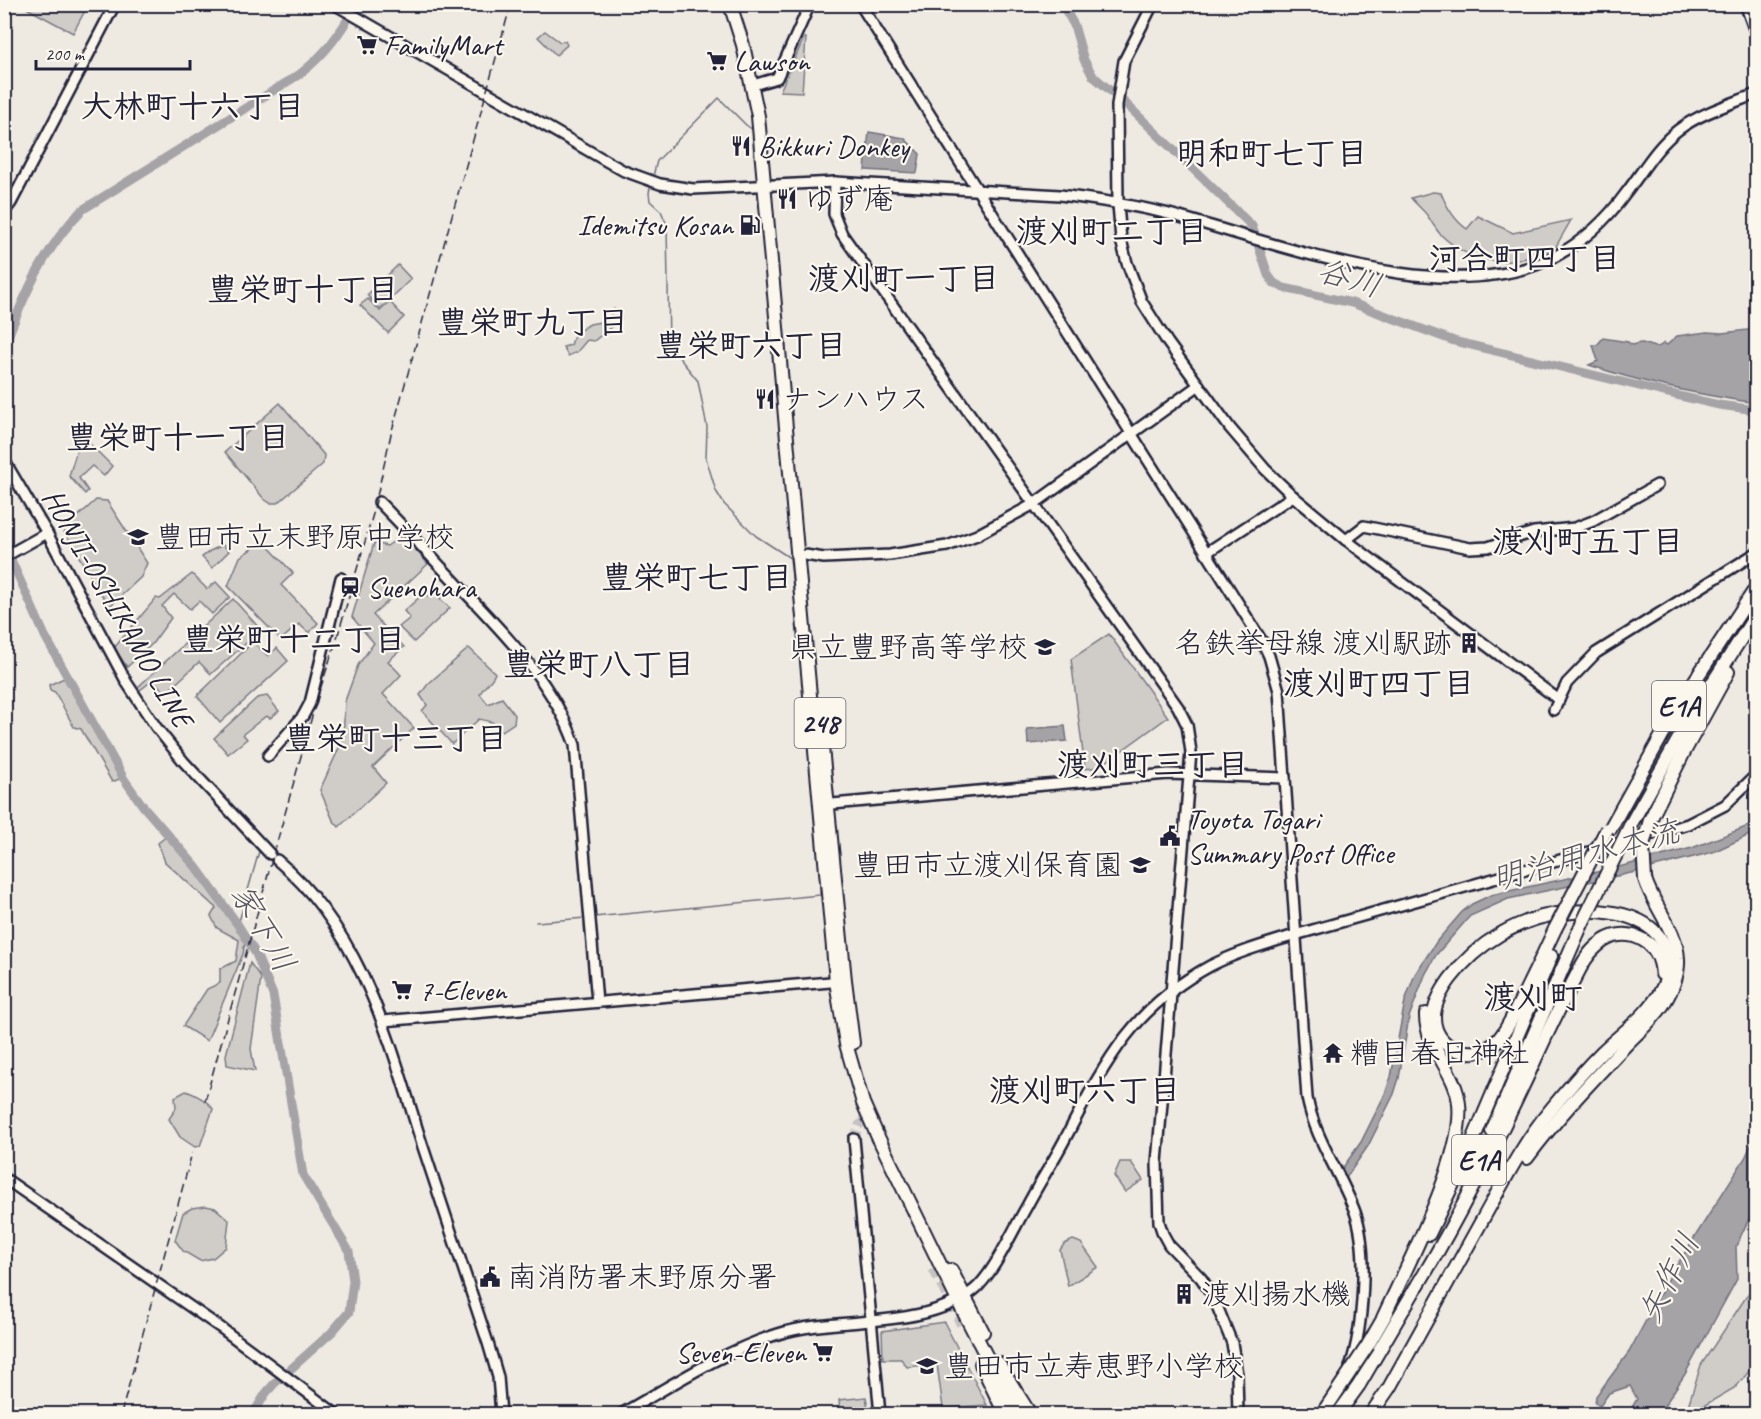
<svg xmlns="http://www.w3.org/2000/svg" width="1761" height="1419" viewBox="0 0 1761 1419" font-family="Caveat,'Klee One',sans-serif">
<rect width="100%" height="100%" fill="#eeeae2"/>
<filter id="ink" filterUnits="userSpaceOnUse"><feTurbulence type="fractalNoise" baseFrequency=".0167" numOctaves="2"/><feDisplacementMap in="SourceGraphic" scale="12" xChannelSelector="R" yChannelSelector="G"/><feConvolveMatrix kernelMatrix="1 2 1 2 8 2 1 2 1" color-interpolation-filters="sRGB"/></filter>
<g filter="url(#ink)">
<g fill="#d0cdc9" stroke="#797882" stroke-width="1.5">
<path d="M21 5H88L73 33Z"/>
<path d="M545 31 560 42 565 41 567 45 556 55 538 37Z"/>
<path d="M804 38H806L802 92 780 91Z"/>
<path d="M1433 192 1441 193C1447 208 1454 220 1467 229L1478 216 1513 233 1571 220 1555 248C1512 267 1476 269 1440 234 1435 228 1431 221 1427 215 1422 209 1416 204 1411 198Z"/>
<path d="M398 265 411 279 380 309 367 295Z"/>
<path d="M368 299 380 311 390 302 404 317 388 333 360 305Z"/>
<path d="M614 309 621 312V319L594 341 587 340 577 352 568 356 563 347 571 345 575 333 590 324 606 321Z"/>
<path d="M280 403 324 455 323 464 278 503H270L264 499 225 452Z"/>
<path d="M83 437 112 466 104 476 92 466 79 478 88 491 85 494 69 476 80 440Z"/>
<path d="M96 500 107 501 147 563 141 577 109 607 63 530Z"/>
<path d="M403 535 428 564 373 615 404 647 388 661 401 675 383 694 414 728 373 767 386 783 339 827 333 820 320 790 343 739 345 701 358 665 374 643 352 617 374 543 387 546Z"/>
<path d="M263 541 293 573 281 585 318 623 309 633 299 624 281 640 228 586 240 557Z"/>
<path d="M223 545 229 551 212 568 202 557 210 551Z"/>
<path d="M192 574 207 589 216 582 230 597 212 614 199 601 190 609 174 594 162 606 171 618 152 644 127 667 114 648 156 598 160 599Z"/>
<path d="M437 589 444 593 440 599 450 608 414 642 399 627 410 618 404 611 422 595 430 596Z"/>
<path d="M233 599 261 630 211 674 199 662 166 693 153 680 140 690 137 688Z"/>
<path d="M1109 634 1168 717 1099 767 1085 769 1071 659Z"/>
<path d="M253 642 268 656 277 648 288 661 220 723 197 696Z"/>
<path d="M469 648 495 673C492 682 484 685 480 694L488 704 502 698 515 715 514 723 502 731 492 722 479 719 452 744 422 711 427 705 420 695 428 684Z"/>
<path d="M64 678 122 778 112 782 81 729 74 727 55 692 50 690 49 685Z"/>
<path d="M267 696 279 711 270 718 266 716 243 734 247 739 228 754 214 738 257 698Z"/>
<path d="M167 836 194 868 236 924 245 942 243 954 207 1041 183 1026 207 989 220 983V969L236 961 239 940 217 928 211 916 216 908 165 862 158 843Z"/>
<path d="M250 963 261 978 251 1049 255 1071 227 1065 226 1055Z"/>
<path d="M186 1091C195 1094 208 1101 213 1109L200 1146 195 1147 180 1137 169 1119 176 1108 175 1097Z"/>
<path d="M1120 1162H1131L1143 1180 1125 1192 1114 1176Z"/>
<path d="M206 1206 215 1208 229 1220 226 1247 213 1258 200 1261 183 1251 175 1240 183 1213 192 1208Z"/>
<path d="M1073 1240 1081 1243 1098 1267 1068 1286 1060 1250 1064 1244Z"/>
<path d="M1756 1282V1363L1736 1387 1693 1412H1686L1701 1365Z"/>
<path d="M944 1322 987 1405 943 1408 937 1364 907 1367 901 1359H883L882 1331Z"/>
<path d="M866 1397 868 1408 873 1409V1414H840L839 1400Z"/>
</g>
<g fill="#a6a3a7" stroke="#716f7c" stroke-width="1.5">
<path d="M869 132 904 138 920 154 917 173 865 170Z"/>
<path d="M1756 329V403C1700 395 1643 383 1589 365L1598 361 1593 345H1597L1603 338 1628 342 1632 345C1635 344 1638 343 1642 343 1653 345 1655 351 1664 343L1667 345 1677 336 1707 332 1722 333Z"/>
<path d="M1065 726 1067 741 1028 744 1027 729Z"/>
<path d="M1756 823V832L1713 852 1631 873 1508 899 1470 916 1436 955 1425 975 1409 1017 1399 1078 1394 1094 1368 1146 1344 1181 1339 1173 1361 1142 1385 1094 1391 1077 1405 1001 1415 974 1437 941 1462 912 1472 904 1491 895 1615 868 1692 848Z"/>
<path d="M1756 1135V1204L1736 1246 1737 1279 1685 1374 1659 1414H1628L1637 1399 1630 1386 1609 1393 1600 1406 1595 1403 1596 1396 1629 1352 1670 1276 1745 1158Z"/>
</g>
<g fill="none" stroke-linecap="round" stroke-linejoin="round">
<g stroke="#716f7c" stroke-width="1.5">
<path d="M653 176 657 161 719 98 746 125 753 130"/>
<path d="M651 183 649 193 650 201 661 211 667 225 669 345 698 381 707 427 706 458 716 491 724 504 756 536 790 558 798 629"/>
<path d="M74 598 104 649"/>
<path d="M594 917 820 895V873"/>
<path d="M536 922 586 918"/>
<path d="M238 925 260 848"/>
</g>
<g stroke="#a6a3a7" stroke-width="9">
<path d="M1062 4 1074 25 1084 60 1093 76 1125 103 1252 226 1268 275 1274 283 1284 288 1352 303 1454 341 1684 397 1719 405 1756 410"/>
<path d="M4 347C23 298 44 248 82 210L300 74C327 53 340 33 357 4"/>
<path d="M4 544 45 636 124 779 143 806 196 867 238 925 256 954 273 995 303 1175 349 1251 353 1281 349 1312 332 1332 274 1384 266 1393 253 1414"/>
</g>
<path stroke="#c5c2c1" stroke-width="9" stroke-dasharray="9 4.5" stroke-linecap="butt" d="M854 1139 859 1125 868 1120"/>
<path stroke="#c5c2c1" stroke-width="12" stroke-dasharray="12 6" stroke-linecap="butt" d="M934 1268 962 1324"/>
<g stroke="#22223b" stroke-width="14">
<g id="secondary">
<path d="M334 4 608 162 624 171 660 184 693 189 835 182 1060 195C1100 200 1141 206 1180 217 1285 246 1453 311 1556 256 1584 241 1608 218 1626 193 1643 171 1656 147 1678 130 1700 113 1731 104 1756 94"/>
<path d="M860 4 1213 563 1263 643 1269 656 1279 691 1307 1098C1315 1139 1341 1174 1355 1212 1369 1250 1363 1329 1350 1367"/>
<path d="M1153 4 1124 61 1117 105 1118 204 1121 240 1127 263 1142 302 1168 343 1230 428 1265 469 1293 496 1346 540 1559 700"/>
<path d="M1745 4 1756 34"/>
<path d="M753 85 777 78 810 4"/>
<path d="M835 182 834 214 842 234 1178 707 1187 725 1191 752 1157 1163 1159 1222 1163 1234 1169 1245 1201 1278 1213 1296 1232 1343 1237 1374 1238 1414"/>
<path d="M4 212 11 203 115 4"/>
<path d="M4 460 47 533 127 683 156 727 184 762 270 854"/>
<path d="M379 502C406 529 432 558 459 586 504 633 553 682 575 745L597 1002"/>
<path d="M1346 540 1364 526 1470 548 1488 547 1534 532 1575 528 1593 521 1657 485"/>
<path d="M1206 553 1293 496"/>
<path d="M805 555 824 558 890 555 947 546 977 535 1034 504 1199 385"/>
<path d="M4 557 47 533"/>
<path d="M1554 710 1567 683 1596 653 1756 553"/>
<path d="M268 756 303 716 310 703 341 578"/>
<path d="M821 805 1168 774 1285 778"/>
<path d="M277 860C363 932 390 1043 422 1144 444 1211 466 1277 488 1343L498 1377 501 1414"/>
<path d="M383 1021 842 981"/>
<path d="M854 1139 880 1414"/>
<path d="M4 1178 221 1328 336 1414"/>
<path d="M621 1414C671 1386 723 1351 778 1334 839 1315 922 1331 974 1290 993 1275 1014 1228 1027 1206 1039 1183 1053 1162 1065 1139 1105 1063 1131 1009 1210 966 1237 952 1267 944 1295 935L1688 824 1725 805 1756 775"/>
</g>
</g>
<g stroke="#22223b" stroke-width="16">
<g id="highway">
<path d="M730 4 743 45 758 116 815 751 836 981 846 1044 863 1103 877 1135 958 1301 1016 1414"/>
<path d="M822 747 845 980 853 1043"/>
<path d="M1650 820 1684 752 1728 672"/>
<path d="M1632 822 1692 715 1756 615"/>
<path d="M1610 829 1680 703 1756 588"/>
<path d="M1492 1131 1581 926"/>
<path d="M1527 1158C1555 1120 1588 1085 1621 1050 1635 1034 1653 1021 1664 1003 1672 990 1679 975 1678 959 1677 930 1653 906 1645 879"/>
<path d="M1429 1234 1465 1159 1551 956"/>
<path d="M951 1270 983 1332"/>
<path d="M1418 1285C1459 1217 1494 1147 1528 1075 1542 1044 1556 1014 1572 984 1579 971 1585 956 1597 946 1610 934 1627 931 1643 940 1656 947 1661 960 1662 974"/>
<path d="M1383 1318C1406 1268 1465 1156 1459 1104 1456 1071 1425 1047 1426 1014"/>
<path d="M1368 1345 1387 1312"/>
<path d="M998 1363 1030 1414"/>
<path d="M981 1364 1005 1414"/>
<path d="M1359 1385 1421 1279"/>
<path d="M1371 1414 1389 1388C1419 1333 1450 1279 1480 1224 1501 1187 1521 1146 1548 1113 1565 1092 1584 1070 1603 1051 1624 1031 1650 1014 1663 987 1672 968 1669 944 1653 930 1630 910 1592 909 1564 913 1518 918 1477 943 1450 979 1442 990 1434 1003 1434 1017 1434 1051 1476 1064 1498 1040 1508 1029 1514 1013 1521 1000 1533 976 1544 953 1555 929"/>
</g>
</g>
<use href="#secondary" stroke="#fbf7ec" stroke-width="9"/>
<use href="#highway" stroke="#fbf7ec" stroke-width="12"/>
<g stroke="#22223b" stroke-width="1.5" stroke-dasharray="9 4.5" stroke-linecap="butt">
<path d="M316 702 337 638 373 514 391 434 511 4"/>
<path d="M205 1101 318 695"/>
<path d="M121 1414 192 1153"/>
</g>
<g stroke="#22223b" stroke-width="16" stroke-linecap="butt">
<g id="highway-bridge">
<path d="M1645 879 1643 845 1650 820"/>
<path d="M1581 926 1632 822"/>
<path d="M1555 929 1607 829"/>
<path d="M1322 1414 1368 1345"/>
<path d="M1338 1414 1359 1385"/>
</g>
</g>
<use href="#highway-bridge" stroke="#fbf7ec" stroke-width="12"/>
</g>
</g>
<defs>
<g id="supermarket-bare" transform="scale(1.62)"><path d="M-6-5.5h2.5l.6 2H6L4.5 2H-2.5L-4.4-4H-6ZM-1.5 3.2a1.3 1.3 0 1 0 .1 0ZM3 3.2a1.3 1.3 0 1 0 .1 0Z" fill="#22223b" stroke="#fbf7ec" stroke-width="2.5" paint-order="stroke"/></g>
<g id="restaurant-bare" transform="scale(1.62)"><path d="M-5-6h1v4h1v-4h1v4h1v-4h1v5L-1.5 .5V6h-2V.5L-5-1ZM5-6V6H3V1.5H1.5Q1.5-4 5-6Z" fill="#22223b" stroke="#fbf7ec" stroke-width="2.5" paint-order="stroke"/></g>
<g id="fuel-bare" transform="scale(1.62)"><path d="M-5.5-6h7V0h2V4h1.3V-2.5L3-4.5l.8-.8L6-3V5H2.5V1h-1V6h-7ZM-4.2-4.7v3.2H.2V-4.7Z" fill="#22223b" stroke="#fbf7ec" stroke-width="2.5" paint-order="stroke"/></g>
<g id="school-bare" transform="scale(1.62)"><path d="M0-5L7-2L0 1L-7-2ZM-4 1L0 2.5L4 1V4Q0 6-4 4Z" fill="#22223b" stroke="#fbf7ec" stroke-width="2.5" paint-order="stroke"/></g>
<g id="station-bare" transform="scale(1.62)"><path d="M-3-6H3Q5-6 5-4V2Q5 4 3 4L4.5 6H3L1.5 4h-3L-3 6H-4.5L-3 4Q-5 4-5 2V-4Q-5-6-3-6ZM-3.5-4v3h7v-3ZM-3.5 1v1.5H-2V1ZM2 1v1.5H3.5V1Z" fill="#22223b" stroke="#fbf7ec" stroke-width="2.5" paint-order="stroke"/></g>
<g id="building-bare" transform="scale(1.62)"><path d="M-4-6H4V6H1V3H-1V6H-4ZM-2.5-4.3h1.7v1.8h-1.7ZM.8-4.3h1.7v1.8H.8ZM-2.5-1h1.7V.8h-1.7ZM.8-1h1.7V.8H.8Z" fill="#22223b" stroke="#fbf7ec" stroke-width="2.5" paint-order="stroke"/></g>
<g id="civic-bare" transform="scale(1.62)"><path d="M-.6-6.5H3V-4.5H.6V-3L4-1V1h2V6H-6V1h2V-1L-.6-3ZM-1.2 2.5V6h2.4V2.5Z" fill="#22223b" stroke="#fbf7ec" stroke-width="2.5" paint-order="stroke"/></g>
<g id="temple-bare" transform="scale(1.62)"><path d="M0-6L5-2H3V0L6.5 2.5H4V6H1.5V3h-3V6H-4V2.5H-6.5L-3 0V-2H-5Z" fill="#22223b" stroke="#fbf7ec" stroke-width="2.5" paint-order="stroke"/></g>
</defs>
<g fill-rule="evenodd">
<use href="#supermarket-bare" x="367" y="45"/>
<use href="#supermarket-bare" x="717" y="61"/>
<use href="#restaurant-bare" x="741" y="146"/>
<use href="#restaurant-bare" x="787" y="199"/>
<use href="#fuel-bare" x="750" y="225"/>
<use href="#restaurant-bare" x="765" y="399"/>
<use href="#school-bare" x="138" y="537"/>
<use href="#station-bare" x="350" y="587"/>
<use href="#building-bare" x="1469" y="643"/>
<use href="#school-bare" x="1045" y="647"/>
<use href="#civic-bare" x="1170" y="836"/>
<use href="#school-bare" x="1140" y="865"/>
<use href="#supermarket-bare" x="402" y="990"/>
<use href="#temple-bare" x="1333" y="1053"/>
<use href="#civic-bare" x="490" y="1277"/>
<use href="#building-bare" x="1184" y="1294"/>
<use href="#supermarket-bare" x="823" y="1352"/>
<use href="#school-bare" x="927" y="1366"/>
</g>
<g text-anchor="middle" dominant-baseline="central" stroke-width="4.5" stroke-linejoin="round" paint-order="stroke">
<g fill="#fbf7ec" stroke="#636270" stroke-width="1.5">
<rect x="1652" y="681" width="54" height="50" rx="4.5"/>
<rect x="794.5" y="698" width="51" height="50" rx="4.5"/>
<rect x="1452" y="1135" width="54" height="50" rx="4.5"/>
</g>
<g font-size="28" font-weight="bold" fill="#22223b">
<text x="1679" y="706">E1A</text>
<text x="820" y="723">248</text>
<text x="1479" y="1160">E1A</text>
</g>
<g font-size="30" fill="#22223b" stroke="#fbf7ec" text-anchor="start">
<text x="384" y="45">FamilyMart</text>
<text x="734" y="61">Lawson</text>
<text x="758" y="146">Bikkuri Donkey</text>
<text x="804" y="199">ゆず庵</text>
<text x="733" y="225" text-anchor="end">Idemitsu Kosan</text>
<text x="782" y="399">ナンハウス</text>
<text x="155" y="537">豊田市立末野原中学校</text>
<text x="367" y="587">Suenohara</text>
<text x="1452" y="643" text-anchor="end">名鉄挙母線 渡刈駅跡</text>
<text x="1028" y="647" text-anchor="end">県立豊野高等学校</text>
<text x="1187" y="819">Toyota Togari<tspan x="1187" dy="34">Summary Post Office</tspan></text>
<text x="1123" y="865" text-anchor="end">豊田市立渡刈保育園</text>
<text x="419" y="990">7-Eleven</text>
<text x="1350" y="1053">糟目春日神社</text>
<text x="507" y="1277">南消防署末野原分署</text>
<text x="1201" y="1294">渡刈揚水機</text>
<text x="806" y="1352" text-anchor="end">Seven-Eleven</text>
<text x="944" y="1366">豊田市立寿恵野小学校</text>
</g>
<g font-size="30" fill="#22223b" stroke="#fbf7ec">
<text transform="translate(118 608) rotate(60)">HONJI-OSHIKAMO LINE</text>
</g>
<g font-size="32" font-weight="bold" fill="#22223b" stroke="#fbf7ec">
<text x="193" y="106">大林町十六丁目</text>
<text x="1272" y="153">明和町七丁目</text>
<text x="1112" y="231">渡刈町二丁目</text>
<text x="1525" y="258">河合町四丁目</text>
<text x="904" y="278">渡刈町一丁目</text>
<text x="303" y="289">豊栄町十丁目</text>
<text x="533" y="322">豊栄町九丁目</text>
<text x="751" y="345">豊栄町六丁目</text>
<text x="178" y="437">豊栄町十一丁目</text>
<text x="1588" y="541">渡刈町五丁目</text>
<text x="697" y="577">豊栄町七丁目</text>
<text x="294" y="639">豊栄町十二丁目</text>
<text x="599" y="664">豊栄町八丁目</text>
<text x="1379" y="683">渡刈町四丁目</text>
<text x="396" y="738">豊栄町十三丁目</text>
<text x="1153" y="764">渡刈町三丁目</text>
<text x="1085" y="1090">渡刈町六丁目</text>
</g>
<g font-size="32" font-style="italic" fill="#575666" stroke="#fbf7ec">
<text transform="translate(1350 278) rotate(17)">谷川</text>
<text transform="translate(1585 855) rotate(-15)">明治用水本流</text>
<text transform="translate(263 928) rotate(60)">家下川</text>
<text transform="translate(1669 1278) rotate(-63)">矢作川</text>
</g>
<g font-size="33" font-weight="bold" fill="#22223b" stroke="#fbf7ec">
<text x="1533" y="997">渡刈町</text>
</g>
</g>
<rect width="1761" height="1419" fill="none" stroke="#fbf7ec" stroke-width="24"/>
<rect x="12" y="12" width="1737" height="1395" fill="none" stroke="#22223b" stroke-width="2" filter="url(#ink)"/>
<path d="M36 60v9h154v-9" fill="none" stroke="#22223b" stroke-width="3"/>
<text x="45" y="60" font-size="18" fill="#22223b" stroke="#fbf7ec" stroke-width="4.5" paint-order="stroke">200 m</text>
</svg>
